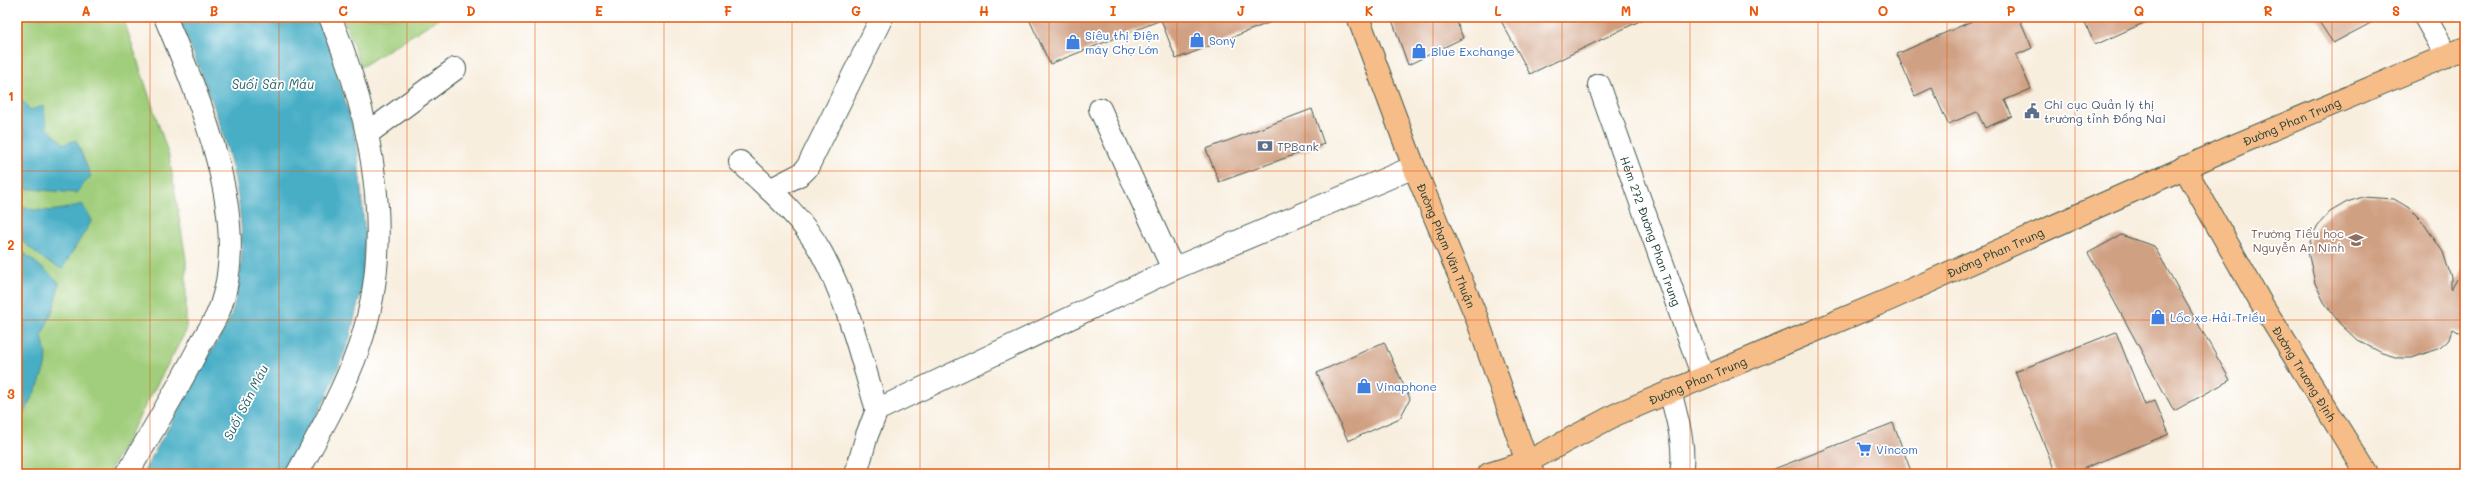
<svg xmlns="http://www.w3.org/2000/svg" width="2482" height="491" viewBox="0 0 2482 491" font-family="Mali,sans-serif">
<rect width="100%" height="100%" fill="#fff"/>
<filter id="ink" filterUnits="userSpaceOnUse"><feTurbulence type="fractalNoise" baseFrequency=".025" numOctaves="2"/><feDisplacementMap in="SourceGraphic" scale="8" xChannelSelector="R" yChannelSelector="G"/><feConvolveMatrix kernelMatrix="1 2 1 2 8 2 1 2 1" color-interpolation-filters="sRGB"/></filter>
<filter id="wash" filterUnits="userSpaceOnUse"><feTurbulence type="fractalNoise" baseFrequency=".012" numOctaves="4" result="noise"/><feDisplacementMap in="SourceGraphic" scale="16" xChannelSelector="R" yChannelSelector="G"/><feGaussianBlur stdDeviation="0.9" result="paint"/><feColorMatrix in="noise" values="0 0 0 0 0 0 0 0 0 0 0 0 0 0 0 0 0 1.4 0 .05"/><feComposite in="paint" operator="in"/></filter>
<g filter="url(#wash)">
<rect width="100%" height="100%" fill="#f8eede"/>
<g fill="#a1ce7c" stroke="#608658">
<path d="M17 17H123L169 156 186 259V331L108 474H17Z"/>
<path d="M343 17H441L361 67Z"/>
</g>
<g fill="#47aec6" stroke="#33767d">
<path d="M178 17H318L332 55 357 142 365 236 362 287 349 341 327 396 285 474H142C165 434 187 395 209 355 217 341 229 325 233 309 261 211 216 107 178 17Z"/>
<path d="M20 97 30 110 43 106 47 128 64 144 76 140 91 176 76 193 20 188 17 181V98Z"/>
<path d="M82 204 92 220 62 269 45 260 17 237V206C43 213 56 212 82 204Z"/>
<path d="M17 247 59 282 55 305 42 335 47 360 39 384 17 425Z"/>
</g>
<g id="blocks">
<g fill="#d0a083">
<path d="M1028 17H1279V19L1176 59 1161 20 1050 64Z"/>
<path d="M1391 17H1455L1463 38 1408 65Z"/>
<path d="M1504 17H1648L1530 74 1500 19Z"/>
<path d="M1981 17H2019L2032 48 2016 55 2031 89 2005 100 2012 116 1985 128 1977 112 1948 124 1932 88 1915 96 1897 54Z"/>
<path d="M2082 17H2157L2095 45Z"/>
<path d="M2316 17H2382L2333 43Z"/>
<path d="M1312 109 1324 144 1219 182 1206 149Z"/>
<path d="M2363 197 2394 199 2409 208 2422 221 2443 252 2451 277V290L2465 265V336L2452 329 2448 341 2440 348 2412 358H2399L2382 353 2357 340 2340 324 2324 302 2315 283 2308 252 2311 238 2318 225 2330 212 2347 202Z"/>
<path d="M2121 235 2154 246 2230 380 2174 411 2088 253Z"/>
<path d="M2116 332 2145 405 2155 401 2169 434 2070 474 2055 471 2015 372Z"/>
<path d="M1384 342 1410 399 1400 418 1348 441 1317 373Z"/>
<path d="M1893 423 1912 474H1761Z"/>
</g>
</g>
</g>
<g filter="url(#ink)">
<use href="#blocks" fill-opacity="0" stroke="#40584e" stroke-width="1"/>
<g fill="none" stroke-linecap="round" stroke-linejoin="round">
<g stroke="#40584e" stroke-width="24">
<g id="minor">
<path d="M2425 17 2447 56"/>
<path id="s1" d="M1599 85 1703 377"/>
<path d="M1100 109 1173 269"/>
<path d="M367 134 455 69"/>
<path d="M740 162C769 189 802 217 821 252 848 301 861 358 877 410"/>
<path d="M770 190 801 174 807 168 882 17"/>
<path d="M1670 391C1677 419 1686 445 1681 474"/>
<path d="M127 474C152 431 178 389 200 345 207 332 217 319 221 305 251 218 199 97 165 17"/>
<path d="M297 474C320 432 343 392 359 347 397 240 372 118 330 17"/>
<path d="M856 474 867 435 877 410 1173 269 1414 167"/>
</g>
</g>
<g stroke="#40584e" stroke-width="24">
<g id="major">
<path id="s2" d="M1358 17 1414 167 1476 316 1527 462 1533 474"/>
<path id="s3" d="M2184 167 2261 303 2367 474"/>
<path id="s4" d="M1489 474 1527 462 1617 414 1888 300 2231 147 2465 48"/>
</g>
</g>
<use href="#minor" stroke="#fff" stroke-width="22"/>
<use href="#major" stroke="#f7bd88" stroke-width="22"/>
</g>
</g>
<path fill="none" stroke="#e8590c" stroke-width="1" stroke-opacity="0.55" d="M150 17V474M279 17V474M407 17V474M535 17V474M664 17V474M792 17V474M920 17V474M1049 17V474M1177 17V474M1305 17V474M1433 17V474M1562 17V474M1690 17V474M1818 17V474M1947 17V474M2075 17V474M2203 17V474M2332 17V474M17 171H2465M17 320H2465"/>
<defs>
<g id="shop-bare" transform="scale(1.2)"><path d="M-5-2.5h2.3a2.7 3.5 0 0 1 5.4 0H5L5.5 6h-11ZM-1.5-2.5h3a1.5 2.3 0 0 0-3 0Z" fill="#3f7fe0" stroke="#fff" stroke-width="2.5" paint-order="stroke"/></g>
<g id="civic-bare" transform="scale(1.2)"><path d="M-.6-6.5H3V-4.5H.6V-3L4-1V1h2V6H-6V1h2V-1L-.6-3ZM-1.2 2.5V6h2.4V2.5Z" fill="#5c6f8a" stroke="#fff" stroke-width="2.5" paint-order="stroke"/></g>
<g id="bank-bare" transform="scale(1.2)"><path d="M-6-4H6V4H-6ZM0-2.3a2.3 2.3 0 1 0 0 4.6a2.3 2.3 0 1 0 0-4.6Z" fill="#5c6f8a" stroke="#fff" stroke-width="2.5" paint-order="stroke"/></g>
<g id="school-bare" transform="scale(1.2)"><path d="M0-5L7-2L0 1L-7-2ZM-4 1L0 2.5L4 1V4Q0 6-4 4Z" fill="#8d6e63" stroke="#fff" stroke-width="2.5" paint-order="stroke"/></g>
<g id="supermarket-bare" transform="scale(1.2)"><path d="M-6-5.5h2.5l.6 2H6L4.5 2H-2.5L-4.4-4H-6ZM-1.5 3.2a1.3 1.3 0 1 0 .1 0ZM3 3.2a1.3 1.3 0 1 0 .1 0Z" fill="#3f7fe0" stroke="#fff" stroke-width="2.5" paint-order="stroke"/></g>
</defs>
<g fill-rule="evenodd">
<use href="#shop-bare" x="1197" y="40"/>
<use href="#shop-bare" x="1073" y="42"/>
<use href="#shop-bare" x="1419" y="51"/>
<use href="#civic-bare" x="2032" y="111"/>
<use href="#bank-bare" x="1265" y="146"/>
<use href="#school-bare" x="2356" y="240"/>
<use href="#shop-bare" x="2158" y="317"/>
<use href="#shop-bare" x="1364" y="386"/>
<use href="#supermarket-bare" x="1864" y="449"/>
</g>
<g text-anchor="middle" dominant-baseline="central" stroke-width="3.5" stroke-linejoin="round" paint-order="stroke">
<g font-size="12" fill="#366cbe" stroke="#fff" text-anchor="start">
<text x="1085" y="35">Siêu thị Điện<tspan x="1085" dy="14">máy Chợ Lớn</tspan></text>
<text x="1209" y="40">Sony</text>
<text x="1431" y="51">Blue Exchange</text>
<text x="2170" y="317">Lốc xe Hải Triều</text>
<text x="1376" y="386">Vinaphone</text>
<text x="1876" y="449">Vincom</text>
</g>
<g font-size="12" fill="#4e5e75" stroke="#fff" text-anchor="start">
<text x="2044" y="104">Chi cục Quản lý thị<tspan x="2044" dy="14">trường tỉnh Đồng Nai</tspan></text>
<text x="1277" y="146">TPBank</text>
</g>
<g font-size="12" fill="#1f3d34" stroke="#fff">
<text stroke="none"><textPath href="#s4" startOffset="877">Đường Phan Trung</textPath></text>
<text stroke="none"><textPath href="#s1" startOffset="155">Hẻm 272 Đường Phan Trung</textPath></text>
<text stroke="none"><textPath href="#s2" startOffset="245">Đường Phạm Văn Thuận</textPath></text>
<text stroke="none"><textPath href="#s4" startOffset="553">Đường Phan Trung</textPath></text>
<text stroke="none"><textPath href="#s3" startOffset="239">Đường Trương Định</textPath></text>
<text stroke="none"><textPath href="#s4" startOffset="229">Đường Phan Trung</textPath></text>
</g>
<g font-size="12" fill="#785e54" stroke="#fff" text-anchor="end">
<text x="2344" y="233">Trường Tiểu học<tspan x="2344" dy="14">Nguyễn An Ninh</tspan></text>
</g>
<g font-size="13" font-style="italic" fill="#2d6567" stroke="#fff">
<text x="273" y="83">Suối Săn Máu</text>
<text transform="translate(245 402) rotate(-63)">Suối Săn Máu</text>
</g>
</g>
<rect width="2482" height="491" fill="none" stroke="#fff" stroke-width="44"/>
<rect x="22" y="22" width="2438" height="447" fill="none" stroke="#e8590c" stroke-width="1.5"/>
<g font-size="13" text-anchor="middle" font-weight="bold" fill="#e8590c">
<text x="86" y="16">A</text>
<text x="214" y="16">B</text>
<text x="343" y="16">C</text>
<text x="471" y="16">D</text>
<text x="599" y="16">E</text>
<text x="728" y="16">F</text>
<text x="856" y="16">G</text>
<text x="984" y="16">H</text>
<text x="1113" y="16">I</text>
<text x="1241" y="16">J</text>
<text x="1369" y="16">K</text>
<text x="1498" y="16">L</text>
<text x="1626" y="16">M</text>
<text x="1754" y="16">N</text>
<text x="1883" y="16">O</text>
<text x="2011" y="16">P</text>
<text x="2139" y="16">Q</text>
<text x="2268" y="16">R</text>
<text x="2396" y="16">S</text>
<text x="11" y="101">1</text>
<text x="11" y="250">2</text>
<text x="11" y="399">3</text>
</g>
</svg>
